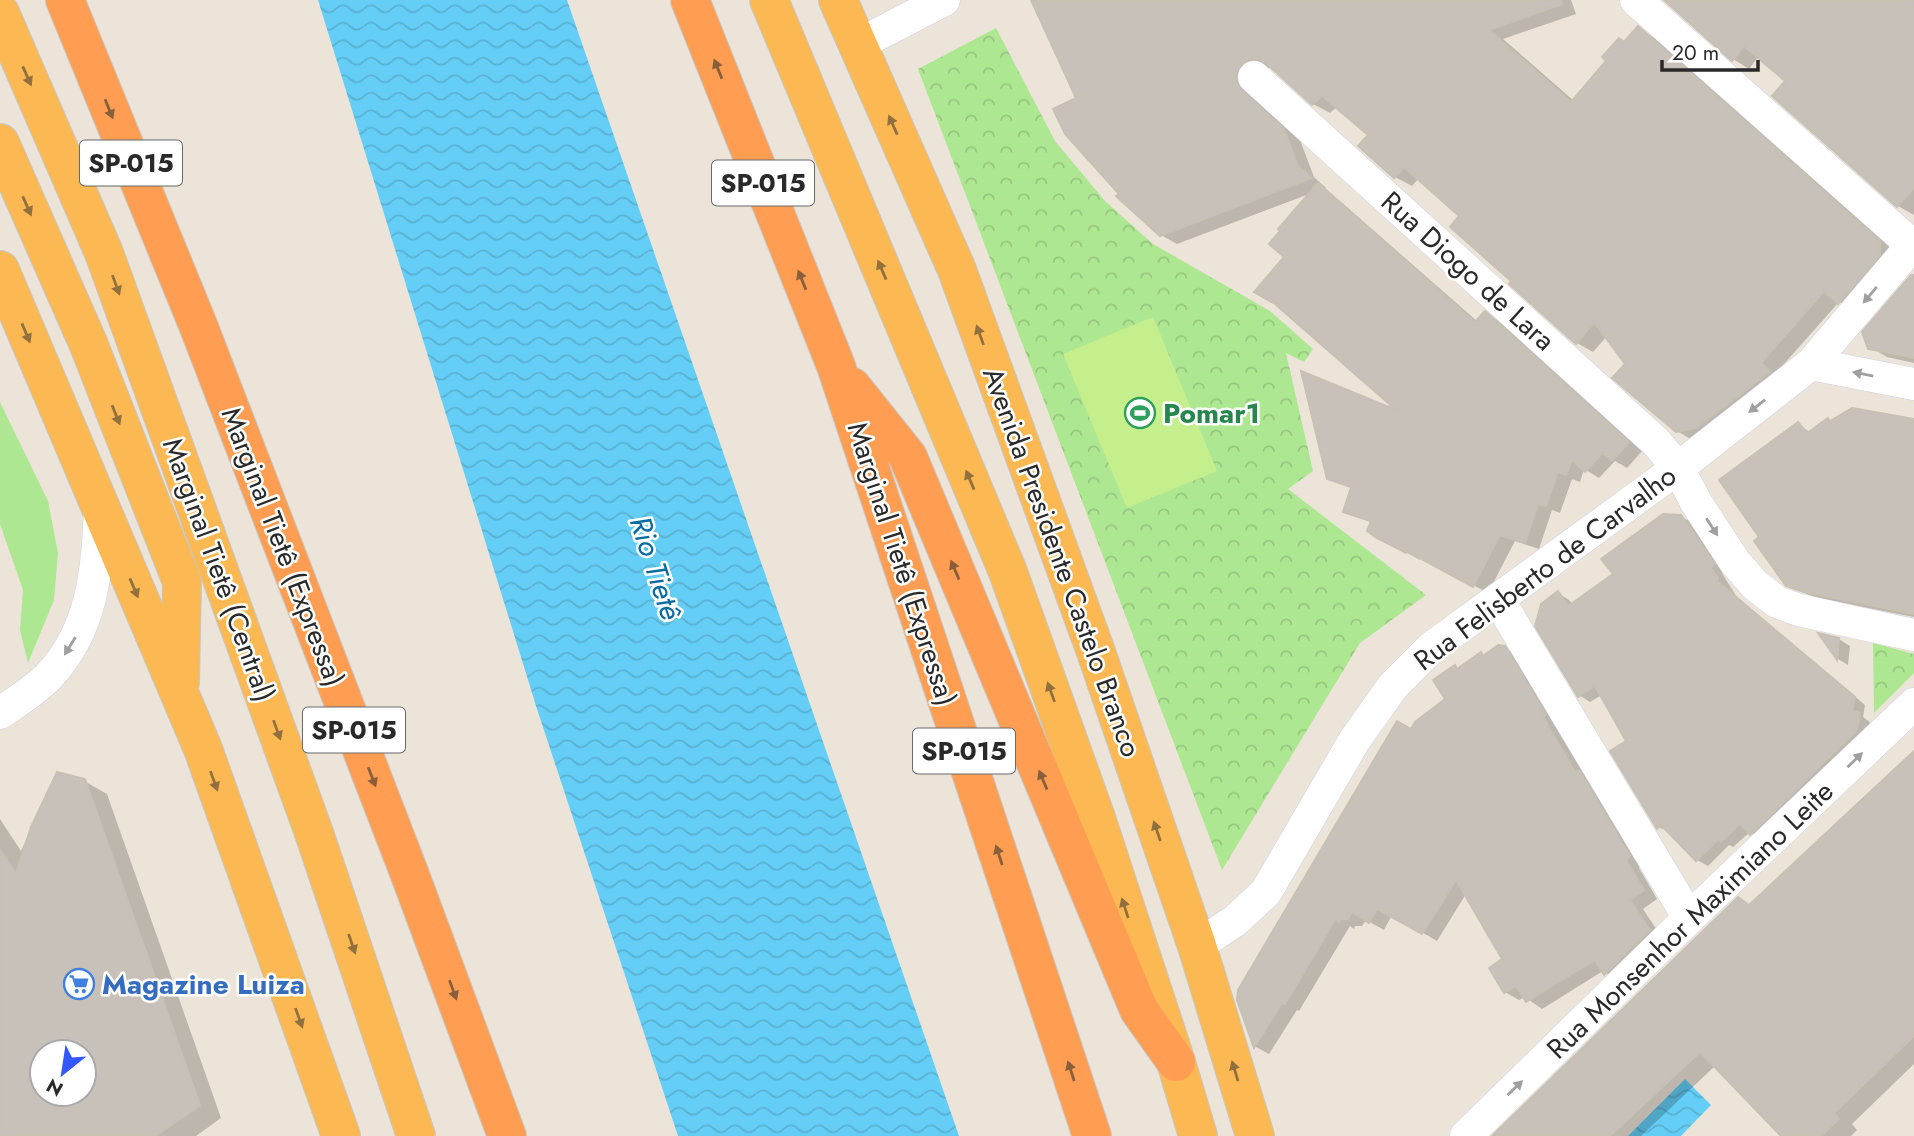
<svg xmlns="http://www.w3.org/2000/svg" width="1914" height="1136" viewBox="0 0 1914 1136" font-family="Jost,sans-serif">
<defs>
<pattern id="park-crowns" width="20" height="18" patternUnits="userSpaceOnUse" patternTransform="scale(1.75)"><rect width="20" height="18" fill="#aee792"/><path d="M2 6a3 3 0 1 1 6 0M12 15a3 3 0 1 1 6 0" fill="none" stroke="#96c67e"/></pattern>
<pattern id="water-waves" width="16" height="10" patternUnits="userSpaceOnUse" patternTransform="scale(1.75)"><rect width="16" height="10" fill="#65cef6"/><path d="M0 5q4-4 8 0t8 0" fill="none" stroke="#58b1d3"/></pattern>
</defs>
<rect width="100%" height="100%" fill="#ece4d9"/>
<path fill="#aee792" d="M0 402 48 501 58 553 54 600 28 663 20 630 23 590 0 524Z"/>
<g fill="url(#park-crowns)">
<path d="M996 28 1055 141 1105 201 1153 244 1270 311 1313 349 1304 362 1286 353 1313 471 1288 489 1426 595 1360 643 1222 870 918 69Z"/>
<path d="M1873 643 1914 654V673L1874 713Z"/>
</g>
<path fill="#c5ef8d" d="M1153 317 1217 471 1127 508 1063 354Z"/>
<g fill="url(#water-waves)">
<path d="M318 0H567L959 1136H678L537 709Z"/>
<path d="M1685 1079 1711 1105 1681 1136H1628Z"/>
</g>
<g fill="#0003" fill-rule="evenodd">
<path d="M1033 0H1571L1576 14 1503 39 1574 101 1638 29 1655 38 1896 252 1855 311 1839 302 1776 373 1694 441 1677 431 1607 336 1593 352 1577 343 1511 283 1514 281 1462 216 1419 178 1412 186 1395 177 1361 146 1370 135 1337 107 1330 113 1313 104 1274 68H1266L1253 94 1258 102 1300 140 1314 177 1326 188 1324 189 1332 194 1478 322 1485 314 1499 321 1642 451 1627 468 1615 461 1599 478 1584 469 1580 482 1572 479 1560 513 1552 510 1539 549 1515 541 1488 593 1421 557 1420 560 1391 544 1372 523 1345 511 1353 489 1329 478 1403 415 1287 256 1312 193 1177 244 1161 235 1121 194Z"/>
<path d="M1666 0H1914V215L1898 206 1775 96 1787 81 1759 56 1749 69 1733 59Z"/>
<path d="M1914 275V363L1887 357 1870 347Z"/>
<path d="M1828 420 1832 422H1914V617L1817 598 1797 590 1785 583 1761 537 1798 424 1811 433Z"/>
<path d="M1681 517 1693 523 1725 571 1722 573 1736 596 1865 705 1863 717 1870 722 1867 737 1762 840 1750 832 1733 847 1729 845 1708 866 1697 860 1670 832 1658 827 1628 741 1602 695 1590 702 1579 695 1558 593 1569 600 1573 605 1615 575Z"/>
<path d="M1822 636 1839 639 1850 646 1848 665 1838 659Z"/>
<path d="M1504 648 1519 656 1585 775 1593 780 1643 864 1639 868 1657 899 1643 909 1663 939 1619 982 1603 971 1542 1009 1525 997 1519 1000 1505 992 1504 959 1466 894 1437 941 1392 915 1384 930 1366 920 1362 926H1355L1354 929 1350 926 1299 1011 1297 1010 1269 1054 1256 1047 1239 1000 1412 731 1447 699 1455 667 1459 669 1481 654 1486 657Z"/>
<path d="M1914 753V1064L1852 1124 1857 1130 1851 1136H1784L1716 1065 1641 1136H1501L1738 899 1750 906Z"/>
<path d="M58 774 84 781 107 794 221 1118 196 1136H0V819L21 851ZM42 1052H84V1094H42Z"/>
</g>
<g fill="#c7c1b9" stroke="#c7c0b3" stroke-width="2" fill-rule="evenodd">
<path d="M1031 0H1561L1562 4 1489 30 1571 102 1606 61 1602 57 1619 38 1624 42 1638 26 1880 241V255L1838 304 1824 291 1761 363 1770 372 1696 428 1676 432 1612 378 1625 364 1594 322 1576 344 1509 284 1511 281 1450 227 1459 216 1404 167 1394 178 1358 146 1368 135 1322 96 1312 105 1266 63 1259 59H1249L1240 65 1236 74 1237 83 1242 91 1284 129 1298 166 1312 178 1160 236 1116 196 1119 194 1065 134 1053 109 1076 98Z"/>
<path d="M1664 0H1914V188L1897 207 1772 96 1785 81 1744 46 1732 61Z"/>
<path d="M1318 183 1475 322 1485 311 1629 442 1612 461 1602 453 1585 472 1572 460 1566 475 1558 472 1546 506 1538 504 1525 543 1500 535 1473 587 1407 551 1406 553 1375 537 1367 531 1371 521 1343 512 1351 487 1327 479 1301 371 1396 410 1275 304 1254 292 1284 257 1269 244 1280 231 1278 229Z"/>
<path d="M1911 275H1914V358L1868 349 1862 332Z"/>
<path d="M1852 408 1914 419V614L1804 592 1786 586 1754 541 1759 537 1719 480 1798 422 1807 433 1828 418 1830 421Z"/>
<path d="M1663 514 1681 515 1715 564 1711 568 1718 578 1717 581 1855 697 1852 711 1860 713 1857 730 1750 835 1740 824 1721 842 1718 840 1696 861 1661 825 1657 829 1610 751 1626 741 1595 686 1578 697 1535 626 1541 604 1558 591 1568 606 1613 574 1601 559Z"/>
<path d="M1818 633 1839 638 1837 660Z"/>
<path d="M1498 645 1505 646 1546 715 1543 717 1575 772 1579 770 1630 856 1626 860 1644 890 1630 900 1650 930 1604 975 1595 960 1526 1002 1516 986 1504 993 1489 968 1502 959 1456 880 1422 934 1377 909 1369 923 1352 912 1348 919H1341L1339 922 1335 920 1285 1004 1282 1003 1254 1048 1237 1000 1238 990 1397 721 1411 729 1415 722 1445 699 1433 680 1455 665 1457 669 1481 652 1483 656Z"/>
<path d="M1914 751V1036L1834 1113 1839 1119 1821 1136H1781L1700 1052 1610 1136H1492L1738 897 1749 905Z"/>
<path d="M57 772 85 779 200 1105 156 1136H0V850L16 873 31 827ZM42 1052H84V1094H42Z"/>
</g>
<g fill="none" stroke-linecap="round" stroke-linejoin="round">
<g stroke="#cfd2e3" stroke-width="33">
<g id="minor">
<path d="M1636 0 1912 245"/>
<path d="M857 45 944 0"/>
<path d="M1254 77 1656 442 1678 468 1697 504 1735 562 1755 585 1777 602 1799 610 1914 635"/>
<path d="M1811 364 1914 384"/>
<path d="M1498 599 1689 918"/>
<path d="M0 713C16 702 34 691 48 677 93 630 97 571 100 510"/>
<path d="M1197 946 1236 920 1266 892 1354 741 1393 686 1431 648 1678 468 1811 364 1914 243"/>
<path d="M1466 1136 1689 918 1914 704"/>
</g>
</g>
<g stroke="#c7c7c7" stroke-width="40">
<g id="trunk">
<path d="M769 0 1008 572 1096 818 1176 1062 1198 1136"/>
<path d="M838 0 957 270 1096 652 1197 946 1255 1136"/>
<path d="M0 13 104 253 314 833 416 1136"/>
<path d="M0 143 88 343 182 582 180 682"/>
<path d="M0 270 203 749 341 1136"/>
</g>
</g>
<g stroke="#c7c7c7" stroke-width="40">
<g id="motorway">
<path d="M65 0 198 325 410 875 507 1136"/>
<path d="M690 0 836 366 1092 1136"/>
<path d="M852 387 908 457 1139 1010 1176 1062"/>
</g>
</g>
<use href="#minor" stroke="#fff" stroke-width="32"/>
<use href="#trunk" stroke="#fcb852" stroke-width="38"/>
<use href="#motorway" stroke="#ff9e52" stroke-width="38"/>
</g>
<defs><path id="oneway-solid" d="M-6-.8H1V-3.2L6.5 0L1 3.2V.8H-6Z" transform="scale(1.75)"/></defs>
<g fill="#895e3b">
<use href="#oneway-solid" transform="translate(718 69) rotate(-112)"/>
<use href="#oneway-solid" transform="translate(109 109) rotate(68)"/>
<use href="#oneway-solid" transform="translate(802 280) rotate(-112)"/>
<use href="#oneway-solid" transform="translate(955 570) rotate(-113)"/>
<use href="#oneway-solid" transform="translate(372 777) rotate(69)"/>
<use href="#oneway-solid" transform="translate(1043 780) rotate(-113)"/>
<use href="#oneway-solid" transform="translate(999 855) rotate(-108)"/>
<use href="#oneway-solid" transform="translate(453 990) rotate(70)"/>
<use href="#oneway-solid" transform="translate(1071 1071) rotate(-108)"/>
</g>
<g fill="#92703e">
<use href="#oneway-solid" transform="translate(27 76) rotate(66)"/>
<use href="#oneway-solid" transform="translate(893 125) rotate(-114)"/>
<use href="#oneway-solid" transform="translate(27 206) rotate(66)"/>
<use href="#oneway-solid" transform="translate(882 270) rotate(-113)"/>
<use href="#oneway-solid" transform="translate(116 285) rotate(70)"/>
<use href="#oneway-solid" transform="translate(26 333) rotate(67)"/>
<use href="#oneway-solid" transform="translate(980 335) rotate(-110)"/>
<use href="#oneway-solid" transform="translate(116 415) rotate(68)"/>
<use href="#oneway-solid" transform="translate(970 480) rotate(-113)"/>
<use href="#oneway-solid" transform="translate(134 588) rotate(67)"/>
<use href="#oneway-solid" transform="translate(1051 692) rotate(-110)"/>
<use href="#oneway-solid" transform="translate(277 730) rotate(70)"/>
<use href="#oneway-solid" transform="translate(214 781) rotate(70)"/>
<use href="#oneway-solid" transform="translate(1157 831) rotate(-109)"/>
<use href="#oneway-solid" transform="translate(1125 908) rotate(-108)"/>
<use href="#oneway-solid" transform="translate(352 944) rotate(71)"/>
<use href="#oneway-solid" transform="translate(299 1018) rotate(70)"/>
<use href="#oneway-solid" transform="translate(1235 1071) rotate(-107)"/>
</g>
<g fill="#9f9f9f">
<use href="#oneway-solid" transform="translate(1870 295) rotate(130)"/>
<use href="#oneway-solid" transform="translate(1863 374) rotate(-169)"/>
<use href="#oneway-solid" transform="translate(1757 406) rotate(142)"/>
<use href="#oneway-solid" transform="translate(1712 527) rotate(57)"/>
<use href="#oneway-solid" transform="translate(70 646) rotate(122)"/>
<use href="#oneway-solid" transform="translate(1855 760) rotate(-44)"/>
<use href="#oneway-solid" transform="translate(1515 1088) rotate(-44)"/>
</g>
<defs>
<g id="stadium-ring" transform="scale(1.575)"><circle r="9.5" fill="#fff" stroke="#2e9e5b" stroke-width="1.5"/><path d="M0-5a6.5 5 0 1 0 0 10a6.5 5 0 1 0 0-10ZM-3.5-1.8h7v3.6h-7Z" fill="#2e9e5b"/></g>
<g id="supermarket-ring" transform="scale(1.575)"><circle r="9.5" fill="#fff" stroke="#3f7fe0" stroke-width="1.5"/><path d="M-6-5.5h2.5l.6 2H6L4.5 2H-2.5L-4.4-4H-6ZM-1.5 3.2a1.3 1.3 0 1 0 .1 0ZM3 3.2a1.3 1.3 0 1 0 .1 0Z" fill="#3f7fe0"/></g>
</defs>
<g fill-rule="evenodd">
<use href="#stadium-ring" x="1140" y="413"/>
<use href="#supermarket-ring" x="79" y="984"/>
</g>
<g text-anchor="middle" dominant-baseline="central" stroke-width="5" stroke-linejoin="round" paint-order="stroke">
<g fill="#fff" stroke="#696969" stroke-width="2">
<rect x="80" y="140.5" width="102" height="45" rx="5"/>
<rect x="712" y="160.5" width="102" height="45" rx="5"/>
<rect x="303" y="707.5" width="102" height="45" rx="5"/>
<rect x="913" y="728.5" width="102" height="45" rx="5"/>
</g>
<g font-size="26" font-weight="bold" fill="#292929">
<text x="131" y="163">SP-015</text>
<text x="763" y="183">SP-015</text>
<text x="354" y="730">SP-015</text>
<text x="964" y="751">SP-015</text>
</g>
<g font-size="28" fill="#292929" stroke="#fff">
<text transform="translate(1468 271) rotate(42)">Rua Diogo de Lara</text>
<text transform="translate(283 547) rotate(69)">Marginal Tietê (Expressa)</text>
<text transform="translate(1062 562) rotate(70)">Avenida Presidente Castelo Branco</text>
<text transform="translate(902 564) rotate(72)">Marginal Tietê (Expressa)</text>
<text transform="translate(1545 568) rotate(-37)">Rua Felisberto de Carvalho</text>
<text transform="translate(219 570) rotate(70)">Marginal Tietê (Central)</text>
<text transform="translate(1690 920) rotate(-44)">Rua Monsenhor Maximiano Leite</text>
</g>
<g font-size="28" font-weight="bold" fill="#27864d" stroke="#fff" text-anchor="start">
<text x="1163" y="413">Pomar1</text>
</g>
<g font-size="28" font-weight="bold" fill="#366cbe" stroke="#fff" text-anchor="start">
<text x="102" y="984">Magazine Luiza</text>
</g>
<g font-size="30" font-style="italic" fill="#056aa0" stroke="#fff">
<text transform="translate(656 568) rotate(72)">Rio Tietê</text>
</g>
</g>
<g transform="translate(63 1073) rotate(210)"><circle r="33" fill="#ffffff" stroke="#a9a9a9" stroke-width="2"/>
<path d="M0-5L12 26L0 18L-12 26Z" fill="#3458ff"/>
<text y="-10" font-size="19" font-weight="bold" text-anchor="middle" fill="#292929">N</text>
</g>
<path d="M1662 60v10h96v-10" fill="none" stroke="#292929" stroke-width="3.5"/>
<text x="1672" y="60" font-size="21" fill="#292929" stroke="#ffffff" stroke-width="5" paint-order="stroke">20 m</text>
</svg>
